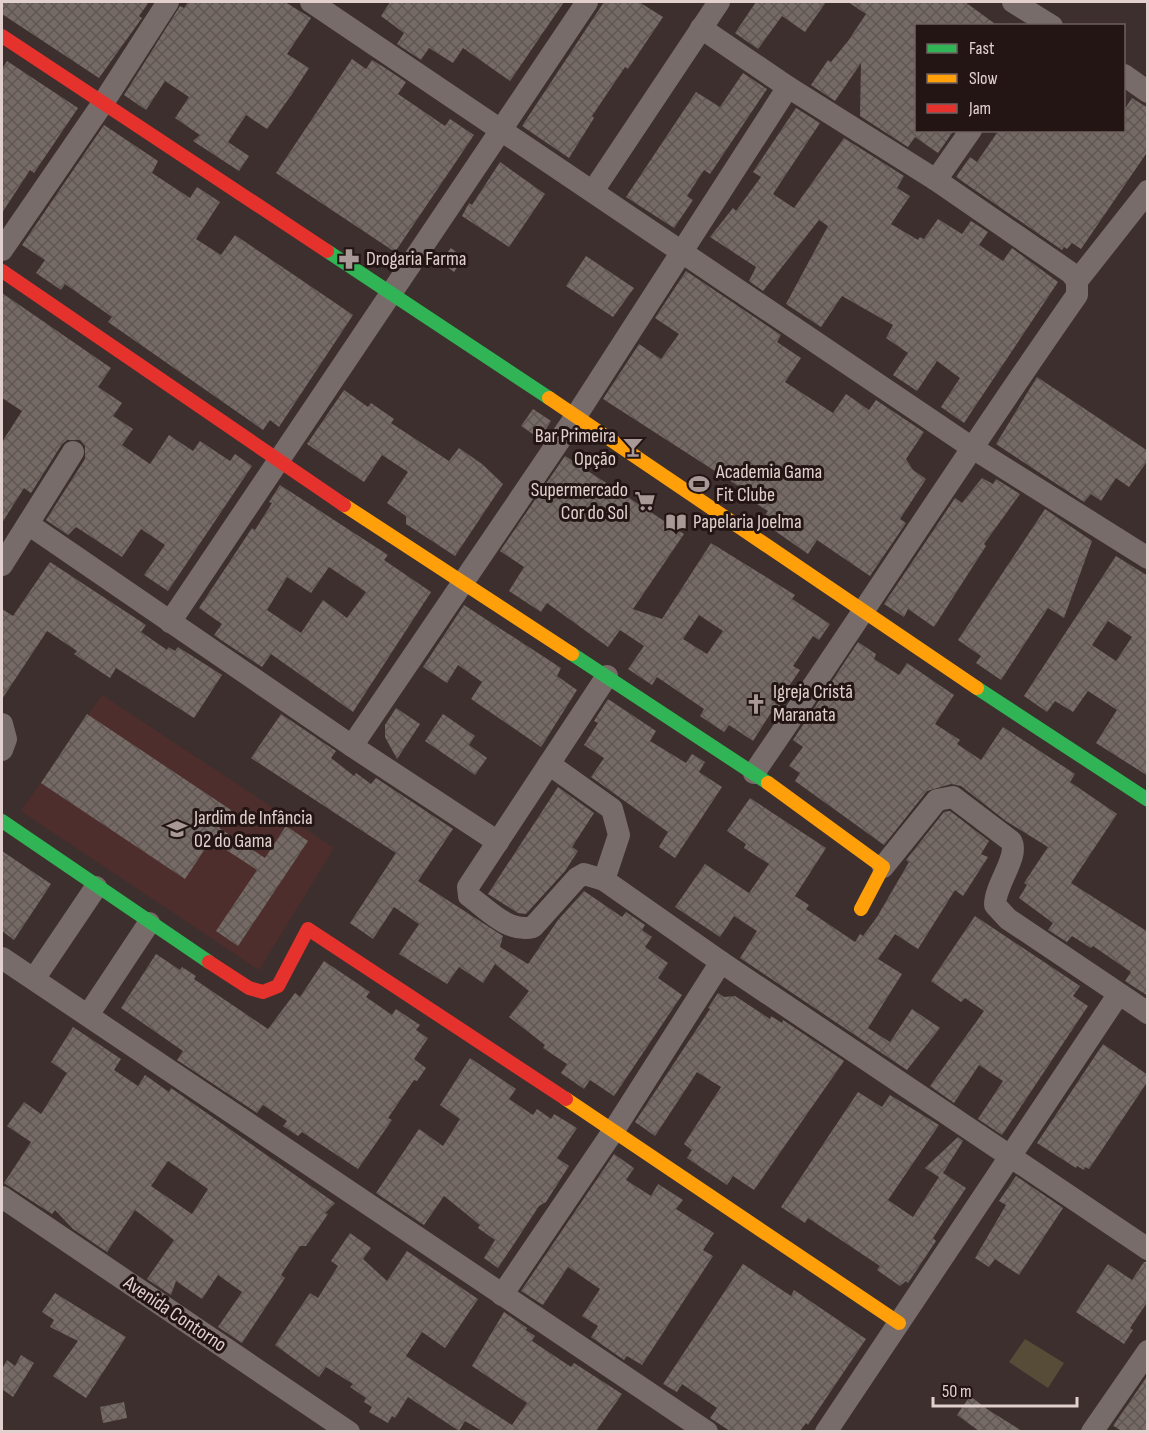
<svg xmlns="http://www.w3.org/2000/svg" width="1149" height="1433" viewBox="0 0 1149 1433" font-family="'Sofia Sans Condensed',sans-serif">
<defs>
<pattern id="building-cross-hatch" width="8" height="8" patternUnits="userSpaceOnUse" patternTransform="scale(1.5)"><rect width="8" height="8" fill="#756a65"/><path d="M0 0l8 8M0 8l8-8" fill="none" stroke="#5f5653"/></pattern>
</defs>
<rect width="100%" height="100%" fill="#3d2f2d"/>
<path fill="#4e2e2c" d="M102 695 334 848 259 970 21 811Z"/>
<path fill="#574c37" d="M1025 1339 1064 1363 1048 1388 1009 1362Z"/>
<g fill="url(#building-cross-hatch)" fill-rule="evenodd">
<path d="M2 2H149L139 16 142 18 99 78 2 14Z"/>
<path d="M188 2H285L311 18 287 54 309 68 292 94 267 129 246 115 228 142 249 156 239 171 193 141 200 135 175 118 189 97 165 81 146 110 124 95 180 6 184 8Z"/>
<path d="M390 2H564L510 81 463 48 453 63 429 48 421 60 397 44 404 33 381 16Z"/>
<path d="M604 2H639L663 17 628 69 625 67 592 116 594 118 569 158 522 126Z"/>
<path d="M756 2H826L805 32 782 16 758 49 735 33Z"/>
<path d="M848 2H965L998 26H916V130H954L938 153 915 137 908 147 860 116 861 63 835 101 811 85 828 60 831 62 848 41 866 14Z"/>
<path d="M352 59 366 69 372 60 382 66 406 82 398 94 445 126 450 119 474 135 395 252 276 173Z"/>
<path d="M7 61 78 108 34 173 30 170 2 213V69Z"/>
<path d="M743 73 767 89 710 174 704 170 687 196 693 200 674 228 626 197 696 92 720 107Z"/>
<path d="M1132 98 1148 108V151L1081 249 1072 243 1067 249 1064 247 1062 250 956 177 970 157 977 162 999 130H1124V110Z"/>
<path d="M796 108 820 123 773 194 794 208 844 138 904 176 897 188 910 196 891 224 918 240 920 237 924 239 938 219 962 234 971 221 988 232 979 245 1003 261 1012 248 1058 282 964 423 941 407 960 378 937 361 917 391 893 375 908 353 886 338 893 325 842 296 821 327 786 304 828 226 819 220 763 291 749 281 756 267 710 237 733 208 736 211 761 177 753 172Z"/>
<path d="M104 125 158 161 152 173 190 198 197 187 220 202 196 239 221 255 235 235 353 315 279 427 270 420 263 430 108 322 112 317 65 284 61 290 36 273 45 260 22 245Z"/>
<path d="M500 162 545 194 509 247 462 216 469 203 472 205Z"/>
<path d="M451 248 464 257 454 272 440 262Z"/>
<path d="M586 256 634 288 613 317 566 286Z"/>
<path d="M686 271 781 335 777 342 801 358 785 382 833 413 846 394 869 410 876 400 924 432 906 459 913 470 926 479 900 519 906 523 870 576 817 540 808 554 761 521 768 511 743 495 746 491 603 399 639 344 661 359 679 334 655 318Z"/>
<path d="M2 293 111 368 98 387 122 403 113 416 133 429 122 445 150 464 169 435 193 451 200 441 230 461 235 454 252 466 168 591 144 575 165 545 141 529 122 557 76 527 68 535 46 520 85 459V446L80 440H67L62 444 31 493 24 488 2 523V442L22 411 2 398Z"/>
<path d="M1037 377 1148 451V460L1129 487 1116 478 1101 501 1091 494 1084 502 996 444Z"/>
<path d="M344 390 368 407 371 403 394 419 391 423 449 461 459 448 482 464 503 484 455 556 406 524V516L387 503 408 472 382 455 364 482 307 444Z"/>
<path d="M533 409 551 421 540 439 521 426Z"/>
<path d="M565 456 684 534 633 609 662 619 711 543 795 595 792 599 830 624 819 640 813 636 793 666 800 670 787 689 792 693 779 713 774 708 753 741 729 725 724 732 700 716 704 709 657 677 652 685 628 669 644 646 620 630 608 647 547 603 541 612 509 591 524 567 500 551ZM699 615 723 631 707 654 683 639Z"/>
<path d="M982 478 993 484 996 479 1020 494 984 544 986 546 934 627 908 609 904 617 884 604 955 498 962 503Z"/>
<path d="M280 485 388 555 384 560 431 592 353 712 271 654 262 667 221 640 214 635 222 624 199 608 252 528 255 530 272 503 269 502ZM329 567 366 592 347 618 323 600 301 633 267 610 287 577 311 593Z"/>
<path d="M1045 509 1092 541 1064 618 1048 608 1001 680 976 663 981 656 958 640Z"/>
<path d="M1116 556 1148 576V776L1096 743 1117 710 1088 691 1073 712 1055 701 1047 712 1024 696ZM1108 621 1132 637 1116 661 1092 645Z"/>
<path d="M50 562 146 625 141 632 167 650 168 647 175 651 178 647 222 675 194 718 116 668 110 678 74 654 77 651 47 631 2 699V609L13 616Z"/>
<path d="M464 605 561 668 557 676 577 690 541 747 471 699 482 682 458 665 447 683 423 667Z"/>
<path d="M858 642 876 654 874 659 899 675 907 663 954 695 935 724 960 740 957 744 981 760 1003 727 1075 774 1070 782 1117 814 1071 883 1148 932V996L1125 981 1131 972 1093 946 1091 948 1072 936 1067 942 1048 930 1053 923 1019 898 1027 885 1024 883 1048 847 1006 821 961 786 951 784 927 791 884 845 795 781 800 773 789 766 803 747 793 740Z"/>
<path d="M608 699 656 731 650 741 686 763 692 754 705 762 699 772 722 787 675 858 659 847 668 832 591 777 604 758 584 745 598 723 594 721Z"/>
<path d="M396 708 420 724 397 759 385 737V725Z"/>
<path d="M87 714 231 810 219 828 265 858 286 826 308 841 238 946 216 931 257 870 211 840 185 879 41 783Z"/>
<path d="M281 714 336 751 331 758 354 776 356 773 371 784 376 778 453 829 418 881 503 936 500 947 528 964 558 920 584 891 622 917 626 912 645 925 642 930 652 937 645 947 668 963 658 978 682 995 614 1096 590 1080 584 1089 561 1073 567 1064 543 1048 545 1045 509 1017 529 991 495 964 483 983 459 967 447 984 399 954 419 924 394 907 373 939 350 923 396 853 251 758Z"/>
<path d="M443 714 475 736 469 745 487 758 475 775 425 741Z"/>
<path d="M558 787 594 813 572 847 578 851 565 871 526 914 518 913 488 894Z"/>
<path d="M750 798 826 848 795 896 809 905 806 909 855 942 860 934 863 936 877 917 909 862 906 860 944 812 950 811 989 841 981 854 988 857 983 865 963 896 955 890 918 949 895 934 878 959 902 974 868 1028 890 1042 912 1009 940 1028 907 1070 740 958 757 931 734 916 720 937 675 907 705 864 749 893 769 864 744 848 746 844 727 831Z"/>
<path d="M2 851 51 884 14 940 2 931Z"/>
<path d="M975 916 1080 986 1073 996 1088 1006 1002 1135 978 1119 1003 1081 979 1065 954 1103 930 1086 984 1011 965 998 961 1002 931 981Z"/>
<path d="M156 954 180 970 182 967 196 976 194 979 268 1029 295 993 300 997 324 961 370 992 366 997 392 1015 396 1009 420 1025 416 1030 428 1038 414 1059 426 1068 417 1081 414 1080 388 1118 392 1120 358 1169 302 1132 298 1136 283 1126 287 1121 263 1105 257 1113 177 1060 183 1051 121 1008Z"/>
<path d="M718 993 724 997 735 996 770 1019 771 1016 782 1023 783 1020 844 1061 754 1190 733 1176 727 1185 687 1158 692 1150 684 1144 721 1087 697 1072 655 1136 635 1122 710 1009 708 1008Z"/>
<path d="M73 1027 121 1059 114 1070 138 1086 145 1075 169 1092 171 1088 335 1203 325 1213 328 1214 306 1246H300L281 1275 285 1278 242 1343 218 1327 242 1292 218 1275 202 1299 176 1281 171 1295 147 1279 174 1240 135 1210 107 1252 73 1229 55 1210 52 1214 4 1183 31 1142 7 1126 24 1102 41 1114 67 1073 51 1062ZM168 1161 208 1189 192 1214 151 1186Z"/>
<path d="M1103 1044 1148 1075V1081L1089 1169 1085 1167 1084 1170 1077 1166 1076 1168 1037 1143Z"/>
<path d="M470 1058 516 1089 509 1099 533 1115 537 1109 551 1119 554 1114 577 1128 557 1158 569 1166 546 1202 539 1206 498 1268 484 1258 495 1240 478 1228 480 1225 444 1196 424 1225 376 1193 419 1129 443 1146 460 1119 440 1105Z"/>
<path d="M858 1092 882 1107 890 1095 939 1125 888 1200 913 1217 939 1177 925 1168 958 1137 963 1141 943 1173 966 1188 933 1238 936 1241 908 1283 906 1281 900 1286 877 1270 880 1266 808 1218 805 1223 781 1207Z"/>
<path d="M614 1154 634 1168 626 1180 651 1196 658 1184 683 1200 676 1209 714 1233 703 1250 713 1256 642 1365 627 1356 624 1360 591 1337 598 1326 582 1316 600 1289 568 1267 543 1305 521 1291Z"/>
<path d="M1016 1176 1063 1208 1019 1275 995 1259 989 1267 975 1258 1006 1205 999 1201Z"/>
<path d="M350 1233 371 1248 363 1259 387 1281 407 1251 478 1299 445 1348 422 1332 406 1356 512 1425 527 1403 472 1366 504 1312 527 1328 526 1330 535 1336 532 1341 571 1367 574 1363 622 1394 596 1431H482L465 1421 459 1431 408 1397 395 1418 392 1416 388 1423 369 1412 372 1407 364 1402 366 1398 350 1387 353 1384 326 1367 319 1377 275 1345 310 1293 318 1298 338 1266 331 1261Z"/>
<path d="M1144 1262H1148V1301L1130 1328 1133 1330 1124 1344 1076 1312 1108 1264 1132 1280Z"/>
<path d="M743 1264 791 1296 794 1290 866 1339 808 1425 806 1423 800 1431H730L710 1418 717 1408 682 1384 677 1392 663 1384Z"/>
<path d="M55 1293 126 1337 86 1398 53 1376 78 1341 50 1327 54 1320 42 1312Z"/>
<path d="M21 1355 34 1363 13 1397 2 1389V1369L7 1360 15 1366Z"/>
<path d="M1148 1375V1431H1122L1113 1426Z"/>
<path d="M970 1396 987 1409 1022 1431H979L957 1415Z"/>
<path d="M124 1402 127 1418 103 1423 100 1407Z"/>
</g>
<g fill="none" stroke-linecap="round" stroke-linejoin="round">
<g stroke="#786c6b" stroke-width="22">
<path d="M311 2 971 447 1148 558"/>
<path d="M1013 2 1052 26"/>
<path d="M701 28 788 87 936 180 1071 273 1077 281"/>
<path d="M1124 75 1148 92"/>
<path d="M936 180 971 130"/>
<path d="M593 191 719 2"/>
<path d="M2 250 103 103 168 2"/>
<path d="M28 524 352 746 498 842"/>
<path d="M2 565 73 452"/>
<path d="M170 622 587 2"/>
<path d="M607 676 468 887 469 896C488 910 508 933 533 927L577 878 584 874 604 880 721 962 1148 1249"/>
<path d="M2 724 6 739 2 750"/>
<path d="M352 746 576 416 788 87"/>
<path d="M549 764 612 809 619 835 604 880"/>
<path d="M754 773C863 614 967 452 1077 295V281L1148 191"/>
<path d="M883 867 937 800 953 797 1011 841C1020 856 995 884 995 905L1008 919 1148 1013"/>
<path d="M2 958 707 1432"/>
<path d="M34 979 96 887"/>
<path d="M88 1015 149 923"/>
<path d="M2 1197 349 1432"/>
<path d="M502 1295 614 1130 721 962"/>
<path d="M826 1432 1118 995"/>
<path d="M1092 1432 1148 1351"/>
</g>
<g stroke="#30b455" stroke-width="14">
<path d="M327 251 549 398"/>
<path d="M572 654 768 783"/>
<path d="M977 688 1148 800"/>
<path d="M2 821 209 962"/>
</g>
<g stroke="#ff9f0a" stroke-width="14">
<path d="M549 398 977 688"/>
<path d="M344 505 572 654"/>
<path d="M768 783 883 867 861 909"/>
<path d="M566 1099 899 1323"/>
</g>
<g stroke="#e5322d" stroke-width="14">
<path d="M2 36 327 251"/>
<path d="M2 271 344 505"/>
<path d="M209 962 249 988 263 992 278 986 308 929 566 1099"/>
</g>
</g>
<defs>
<g id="pharmacy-bare" transform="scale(1.62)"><path d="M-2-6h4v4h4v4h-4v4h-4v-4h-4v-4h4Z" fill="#a89896" stroke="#221514" stroke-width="2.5" paint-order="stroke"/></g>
<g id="bar-bare" transform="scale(1.62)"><path d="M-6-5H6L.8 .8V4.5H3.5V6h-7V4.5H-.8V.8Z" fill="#a89896" stroke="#221514" stroke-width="2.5" paint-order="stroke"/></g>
<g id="stadium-bare" transform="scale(1.62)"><path d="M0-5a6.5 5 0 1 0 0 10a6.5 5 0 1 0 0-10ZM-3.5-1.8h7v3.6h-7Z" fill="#a89896" stroke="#221514" stroke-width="2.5" paint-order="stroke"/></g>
<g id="supermarket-bare" transform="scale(1.62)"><path d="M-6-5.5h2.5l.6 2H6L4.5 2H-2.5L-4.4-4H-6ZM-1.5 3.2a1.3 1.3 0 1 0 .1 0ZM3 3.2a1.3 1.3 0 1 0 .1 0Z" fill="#a89896" stroke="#221514" stroke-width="2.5" paint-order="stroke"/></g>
<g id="library-bare" transform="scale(1.62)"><path d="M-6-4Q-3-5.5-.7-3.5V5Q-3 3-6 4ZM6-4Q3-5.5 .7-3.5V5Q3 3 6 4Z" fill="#a89896" stroke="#221514" stroke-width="2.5" paint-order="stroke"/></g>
<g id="church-bare" transform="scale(1.62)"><path d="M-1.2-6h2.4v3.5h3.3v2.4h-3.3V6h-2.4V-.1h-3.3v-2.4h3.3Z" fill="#a89896" stroke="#221514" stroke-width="2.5" paint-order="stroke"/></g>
<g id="school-bare" transform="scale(1.62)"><path d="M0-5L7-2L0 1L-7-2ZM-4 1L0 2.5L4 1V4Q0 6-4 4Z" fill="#a89896" stroke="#221514" stroke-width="2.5" paint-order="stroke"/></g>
</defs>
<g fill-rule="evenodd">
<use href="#pharmacy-bare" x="349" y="259"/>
<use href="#bar-bare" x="633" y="447"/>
<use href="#stadium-bare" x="699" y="484"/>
<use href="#supermarket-bare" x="645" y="501"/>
<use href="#library-bare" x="676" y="522"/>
<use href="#church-bare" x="756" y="704"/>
<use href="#school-bare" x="177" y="829"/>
</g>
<g text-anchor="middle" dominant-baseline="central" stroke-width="6" stroke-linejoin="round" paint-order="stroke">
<g font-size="20" fill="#e2d0ce" stroke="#221514" text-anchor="start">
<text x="366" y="259">Drogaria Farma</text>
<text x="616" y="436" text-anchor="end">Bar Primeira<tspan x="616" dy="23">Opção</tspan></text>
<text x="716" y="472">Academia Gama<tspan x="716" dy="23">Fit Clube</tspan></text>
<text x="628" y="490" text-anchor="end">Supermercado<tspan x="628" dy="23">Cor do Sol</tspan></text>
<text x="693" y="522">Papelaria Joelma</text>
<text x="773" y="692">Igreja Cristã<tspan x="773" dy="23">Maranata</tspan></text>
<text x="194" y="818">Jardim de Infância<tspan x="194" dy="23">02 do Gama</tspan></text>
</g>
<g font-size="20" fill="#e2d0ce" stroke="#221514">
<text transform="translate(175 1314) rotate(34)">Avenida Contorno</text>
</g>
</g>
<rect width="1149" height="1433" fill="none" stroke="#e2d0ce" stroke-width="6"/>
<rect x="915" y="24" width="210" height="108" fill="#221514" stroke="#6f605e" stroke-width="1.5"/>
<rect x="927" y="44" width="30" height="9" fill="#30b455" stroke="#6f605e" stroke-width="1.5"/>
<text x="969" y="54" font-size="18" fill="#e2d0ce">Fast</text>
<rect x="927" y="74" width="30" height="9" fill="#ff9f0a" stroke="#6f605e" stroke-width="1.5"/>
<text x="969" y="84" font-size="18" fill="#e2d0ce">Slow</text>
<rect x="927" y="104" width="30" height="9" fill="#e5322d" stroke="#6f605e" stroke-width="1.5"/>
<text x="969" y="114" font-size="18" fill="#e2d0ce">Jam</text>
<path d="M933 1397v9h144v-9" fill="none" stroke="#e2d0ce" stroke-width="3"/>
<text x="942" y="1397" font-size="18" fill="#e2d0ce" stroke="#221514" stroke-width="4.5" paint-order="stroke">50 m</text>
</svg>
